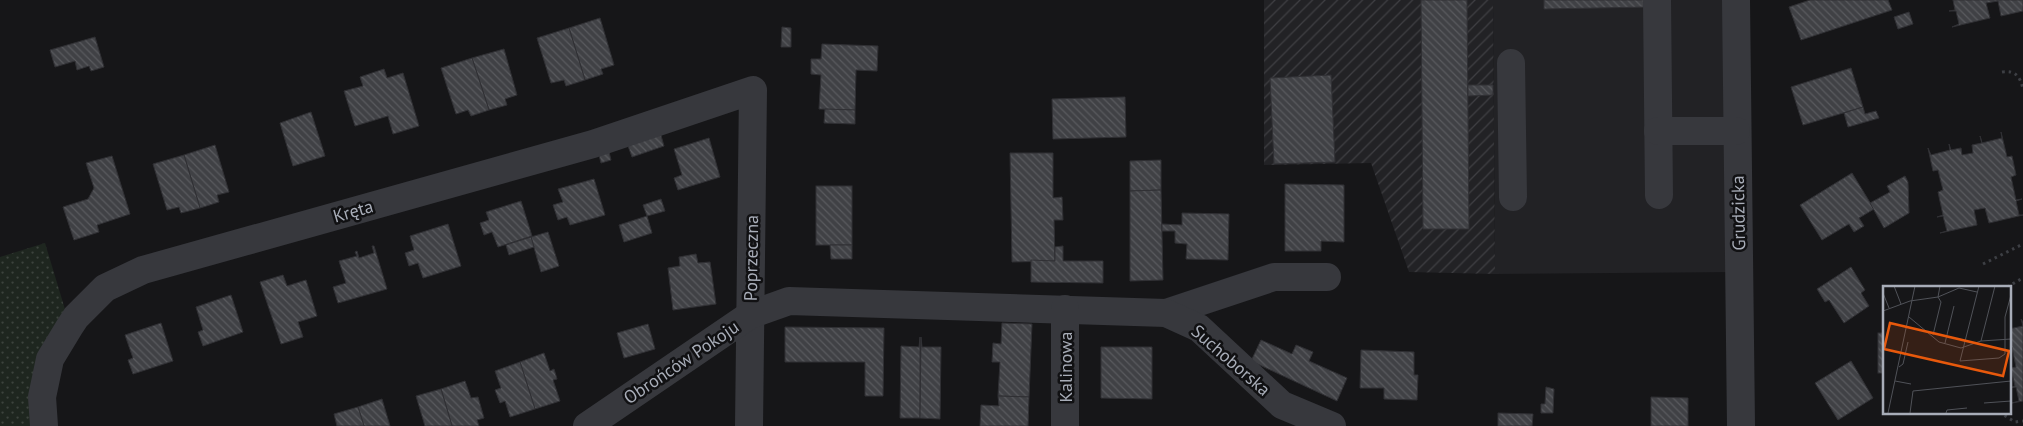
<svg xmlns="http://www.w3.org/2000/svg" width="2023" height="426" viewBox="0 0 2023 426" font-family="'PT Sans',sans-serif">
<defs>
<pattern id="industrial-furrows" width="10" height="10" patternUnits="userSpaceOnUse" patternTransform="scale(1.25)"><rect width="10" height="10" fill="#222225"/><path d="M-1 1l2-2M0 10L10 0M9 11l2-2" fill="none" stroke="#3f3f43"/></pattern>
<pattern id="grass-dots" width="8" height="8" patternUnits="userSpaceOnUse" patternTransform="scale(1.25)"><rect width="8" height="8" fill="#1e261f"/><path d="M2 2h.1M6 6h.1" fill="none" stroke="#3c433d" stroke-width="1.8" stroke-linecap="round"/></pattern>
<pattern id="building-back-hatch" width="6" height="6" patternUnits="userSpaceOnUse" patternTransform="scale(1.25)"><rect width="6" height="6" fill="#404145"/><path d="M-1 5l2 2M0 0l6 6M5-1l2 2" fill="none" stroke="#595a5e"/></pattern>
</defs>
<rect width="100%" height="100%" fill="#161618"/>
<path fill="#222225" d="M1493 0H1736L1739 272 1495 274Z"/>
<path fill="url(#industrial-furrows)" d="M1264 0H1493L1495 274 1409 272 1371 163 1264 165Z"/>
<path fill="url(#grass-dots)" d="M45 243 70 326 44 426H0V257Z"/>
<g fill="url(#building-back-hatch)" stroke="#303034">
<path d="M1421 0H1467L1469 229H1423Z"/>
<path d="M1544 0H1649V7L1544 9Z"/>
<path d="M1810 0H1888L1892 10 1801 40 1789 7Z"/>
<path d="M1953 0H2023V11L2001 16 1998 1 1986 3 1990 18 1952 27 1959 24 1956 11H1949L1955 10Z"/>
<path d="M1909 12 1913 24 1898 29 1894 17Z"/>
<path d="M600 18 614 65 601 69 603 74 585 80 569 28Z"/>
<path d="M782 27 791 28V47H781Z"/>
<path d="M569 28 585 80 566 86 564 80 551 83 537 38Z"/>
<path d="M95 37 104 67 91 71 89 66 77 70 75 61 55 67 50 50Z"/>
<path d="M822 44 878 46 877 71 856 70 855 110 819 109 821 75 811 74V59H821Z"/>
<path d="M504 49 517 95 505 99 507 105 489 110 472 58Z"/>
<path d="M472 58 489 110 471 116 468 110 456 114 441 68Z"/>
<path d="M1851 68 1863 107 1803 125 1791 87Z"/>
<path d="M384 69 387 78 403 73 419 126 393 134 388 116 355 126 344 91 363 86 360 77Z"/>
<path d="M1331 75 1335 162 1274 164 1270 78Z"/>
<path d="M1468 85H1493V95L1468 96Z"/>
<path d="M1125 97 1126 137 1053 139 1052 99Z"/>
<path d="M1863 107 1865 114 1876 111 1879 118 1848 127 1844 113Z"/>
<path d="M825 109 855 110V124L824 123Z"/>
<path d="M311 112 325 156 293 166 280 123Z"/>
<path d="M660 132 664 146 632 157 627 143Z"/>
<path d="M2001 132 2007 157 2012 156 2016 175 2011 177 2016 200 2022 199 2016 201 2019 215H2023L1989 223 1985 208 1974 210 1977 225 1940 233 1947 231 1943 216 1937 217 1943 215 1938 192 1943 190 1938 170 1933 171 1928 148 1931 155 1950 150 1949 144 1951 150 1961 148 1962 155 1973 153 1972 145 1982 143 1980 136 1982 143 2002 138Z"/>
<path d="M709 138 720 177 678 190 674 178 682 175 674 149Z"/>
<path d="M215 145 229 192 217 195 219 202 200 208 184 155Z"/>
<path d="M608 148 611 160 601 163 598 151Z"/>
<path d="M1010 153H1053V198L1062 197 1063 220H1054L1055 261 1012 262Z"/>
<path d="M184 155 200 208 181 213 179 207 167 210 153 164Z"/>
<path d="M112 156 130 214 97 225 99 232 74 240 63 207 88 199 94 188 86 163Z"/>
<path d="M1161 160V190L1130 191V161Z"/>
<path d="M1852 173 1874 209 1859 218 1864 226 1854 232 1849 224 1822 240 1800 205Z"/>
<path d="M1905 176 1908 182 1909 213 1884 228 1870 203 1890 192 1887 186Z"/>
<path d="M594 179 605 215 570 225 567 217 558 220 553 205 563 202 558 189Z"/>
<path d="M1285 184 1344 185V242L1321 241V251H1285Z"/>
<rect x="816" y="186" width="36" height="59"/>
<path d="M1161 190 1163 280 1130 281V191Z"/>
<path d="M661 199 665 211 647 216 643 205Z"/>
<path d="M521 201 532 236 498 247 492 232 484 235 480 223 489 220 486 212Z"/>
<path d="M1182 213 1229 214 1228 260 1186 259 1187 244 1175 243V231H1162V224L1182 225Z"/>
<path d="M647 216 652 233 624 242 619 225Z"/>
<path d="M448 224 461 266 423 278 418 263 409 266 405 253 414 250 410 236Z"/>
<path d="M548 232 559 266 541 272 531 237Z"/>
<path d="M531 237 534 247 509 255 506 245Z"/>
<path d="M830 245H852V259H831Z"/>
<path d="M372 246H374L387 289 338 303 333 287 346 283 339 261 357 256 355 252 357 251 359 258 374 253Z"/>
<path d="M1063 246V261H1103V283L1031 282V260L1055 261V247Z"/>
<path d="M696 254 698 263 710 262 716 304 673 310 668 268 680 266 679 257Z"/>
<path d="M1851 267 1865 290 1861 293 1869 306 1844 323 1829 300 1825 302 1817 289Z"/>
<path d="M283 275 287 286 306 280 317 316 298 322 303 337 281 344 260 282Z"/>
<path d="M231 295 243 332 203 346 198 332 203 330 196 307Z"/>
<path d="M2021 319 2023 322V401L2012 403 2019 401 2016 387 2009 388 2015 386 2011 368 2016 367 2012 347 2009 348V329L2023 326Z"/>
<path d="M161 323 173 361 133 374 128 360 133 358 125 335Z"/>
<path d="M1002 323 1032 324 1029 397 998 396 1000 362H992L993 343 1001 344Z"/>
<path d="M648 324 655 349 624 358 617 333Z"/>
<path d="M785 327 884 328 883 396H865V362H785Z"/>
<rect x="1878" y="333" width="6" height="40"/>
<path d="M920 337V418H900L901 346 919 347Z"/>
<path d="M921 337 922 347H941L940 419 920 418Z"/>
<path d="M1261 340 1292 354 1296 345 1313 352 1309 361 1347 378 1337 401 1251 361Z"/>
<path d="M1101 347H1152V399L1101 398Z"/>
<path d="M1361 350 1414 352V375H1418L1417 400 1384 399V388H1360Z"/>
<path d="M544 353 550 371 554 369 557 379 553 380 560 401 535 409 520 362Z"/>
<path d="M1851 361 1873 398 1838 420 1815 383Z"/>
<path d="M520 362 535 409 510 417 505 401 500 403 495 390 501 388 495 371Z"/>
<path d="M465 381 471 398 478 397 484 418 477 420 479 426H452L441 389Z"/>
<path d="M1546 387 1554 389 1553 413H1541V404H1545Z"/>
<path d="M441 389 452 426H425L416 396Z"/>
<path d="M998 396 1029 397 1028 426H980L981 405 999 406Z"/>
<path d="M1651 397 1688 398V426H1651Z"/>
<path d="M382 399 390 426H364L358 407Z"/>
<path d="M358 407 364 426H337L334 414Z"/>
<path d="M1498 413 1533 414 1532 426H1498Z"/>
</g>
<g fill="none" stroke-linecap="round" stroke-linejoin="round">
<g stroke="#3d3f44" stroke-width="3" stroke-dasharray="2.5 4" stroke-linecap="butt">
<path d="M2002 72C2015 70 2020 76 2023 89"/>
<path d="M1983 264 2023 244"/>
<path d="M2007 287 2023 278"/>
<path d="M1999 412 2015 422 2023 421"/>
</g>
<g stroke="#37383d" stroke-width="28">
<path d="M1657 0 1659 195"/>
<path d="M1736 0 1741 426"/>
<path d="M1511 63 1513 197"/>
<path d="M1658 131H1736"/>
<path d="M1166 313 1274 277H1327"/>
<path d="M44 426 42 397 50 359 70 326 76 317 105 288 143 270 593 144 753 90 749 426"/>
<path d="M587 426 750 315 789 301 1166 313 1199 328 1282 405 1332 426"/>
<path d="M1065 426V309"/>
</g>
</g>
<g text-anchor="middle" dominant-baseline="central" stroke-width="5" stroke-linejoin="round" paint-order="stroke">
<g font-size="18" fill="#a8adb8" stroke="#111113">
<text transform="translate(353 211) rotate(-16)">Kręta</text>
<text transform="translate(1738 213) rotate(-91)">Grudzicka</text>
<text transform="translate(751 258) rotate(-89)">Poprzeczna</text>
<text transform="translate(1231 360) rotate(41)">Suchoborska</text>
<text transform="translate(681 362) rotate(-34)">Obrońców Pokoju</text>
<text transform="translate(1065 367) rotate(-90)">Kalinowa</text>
</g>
</g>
<g transform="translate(1883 286)">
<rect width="128" height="128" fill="#161618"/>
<path fill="none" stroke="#505258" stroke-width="1" d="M11 0 18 18M96 0 77 75 116 72 122 68V31L128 9M0 7 6 22M0 25 27 15 55 11 76 2 94 6M26 31 56 56 78 62 98 55 128 53M50 49 58 16 55 11 57 0M98 55 112 0M62 57 71 20M16 81 20 78 25 56M12 95 28 98M101 117 128 115M5 127 32 0M27 127 30 105 128 95M63 127 64 124 84 122"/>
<path fill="#e8590c" fill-opacity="0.15" stroke="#e8590c" stroke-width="2.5" d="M7 37 126 65 120 90 1 63Z"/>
<rect width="128" height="128" fill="none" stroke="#a8adb8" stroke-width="2.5"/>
</g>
</svg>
